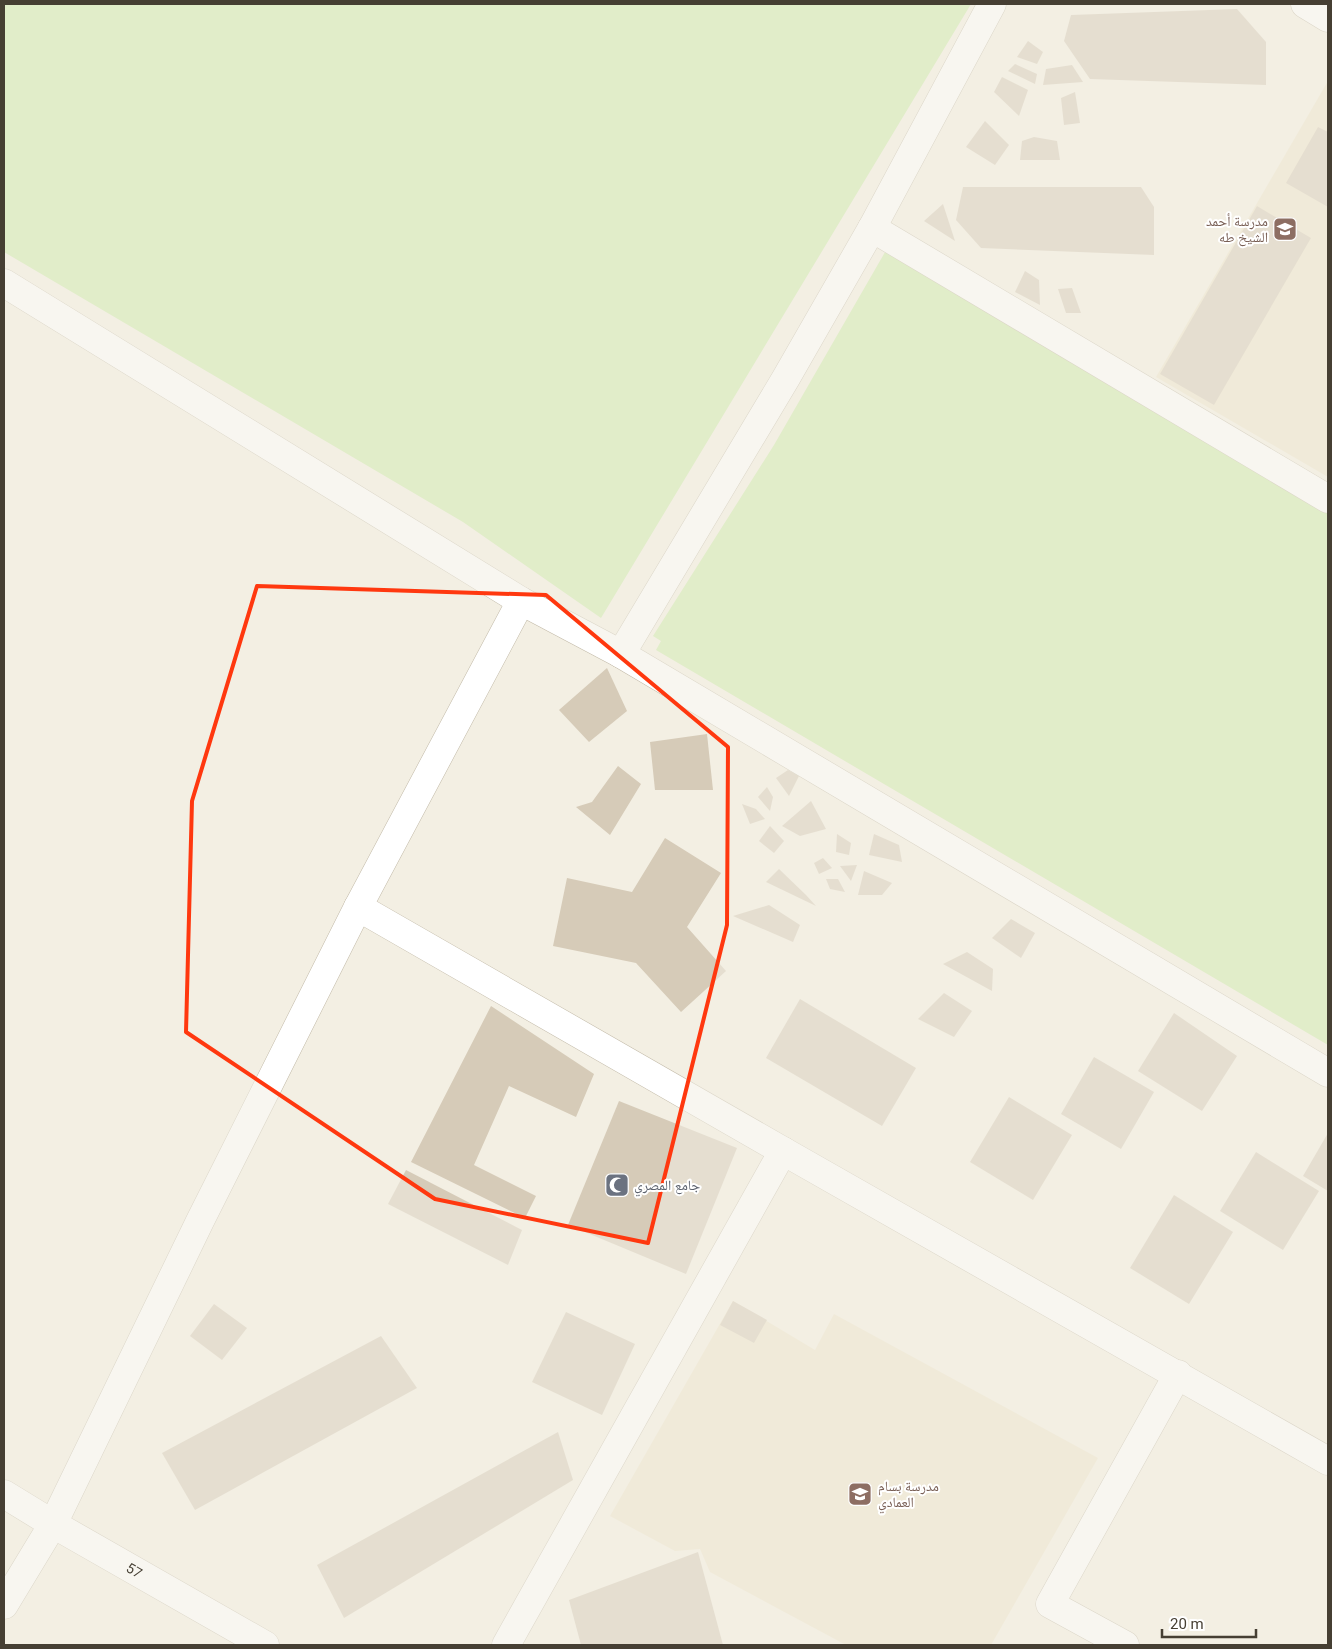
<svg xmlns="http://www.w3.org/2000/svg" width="1332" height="1649" viewBox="0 0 1332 1649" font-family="Roboto,'Noto Naskh Arabic',sans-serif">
<rect width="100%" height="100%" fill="#f3efe3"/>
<g fill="#eee5cc">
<path d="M1328 81V477L1156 377Z"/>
<path d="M733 1301 815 1350 834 1314 1098 1458 991 1645H846L710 1572 700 1549 675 1551 610 1516Z"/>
</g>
<g fill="#cceba8">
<path d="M4 4H971L601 618 463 522 4 252Z"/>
<path d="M892 240 1328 504V1045L656 650 661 641 653 636 774 445Z"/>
</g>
<g fill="#d6cbb8">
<path d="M1237 9 1266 42V85L1090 79 1064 41 1071 15Z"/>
<path d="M1028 41 1043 52 1037 64 1017 57Z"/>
<path d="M1015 64 1037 74 1035 84 1008 71Z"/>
<path d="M1072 65 1083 82 1043 85 1046 69Z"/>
<path d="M1002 77 1028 90 1019 116 994 92Z"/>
<path d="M1075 92 1080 123 1064 125 1061 98Z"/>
<path d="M985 121 1009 145 995 165 966 147Z"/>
<path d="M1318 127 1328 132V207L1286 183Z"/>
<path d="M1034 137 1057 141 1060 160H1020L1022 141Z"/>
<path d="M963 187H1141L1154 207V255L981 248 956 220Z"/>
<path d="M943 204 955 241 924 221Z"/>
<path d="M1257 206 1311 238 1214 405 1160 374Z"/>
<path d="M1025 271 1039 280 1040 305 1015 292Z"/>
<path d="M1072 288 1081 313H1066L1058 289Z"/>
<path d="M607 668 627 711 589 742 559 710Z"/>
<path d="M707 734 713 790H655L650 742Z"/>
<path d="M618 766 641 784 610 835 576 807 592 802Z"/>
<path d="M788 770 799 776 789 796 776 778Z"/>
<path d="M767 787 773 797 770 811 758 797Z"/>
<path d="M811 801 826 829 800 836 782 826Z"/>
<path d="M742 804 756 809 765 819 750 824Z"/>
<path d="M770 826 784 841 774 853 759 841Z"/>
<path d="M837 834 851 843 849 855 836 852Z"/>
<path d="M874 834 899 845 902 862 869 855Z"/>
<path d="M665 838 721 873 687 927 726 971 681 1012 636 963 553 946 567 878 632 892Z"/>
<path d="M823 858 832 868 819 874 814 863Z"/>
<path d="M857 865 851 881 840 866Z"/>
<path d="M779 869 806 895 816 906 766 882Z"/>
<path d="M864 871 892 883 882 895H858Z"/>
<path d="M826 879H838L845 892 830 889Z"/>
<path d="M769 905 800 925 793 942 733 916Z"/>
<path d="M1011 919 1035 933 1021 958 992 938Z"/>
<path d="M967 952 993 969 992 991 943 964Z"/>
<path d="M944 993 972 1011 954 1037 918 1019Z"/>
<path d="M800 999 916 1068 882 1126 766 1058Z"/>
<path d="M491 1006 594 1074 576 1117 509 1086 474 1165 536 1196 525 1218 411 1162Z"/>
<path d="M1174 1013 1237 1056 1202 1111 1138 1071Z"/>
<path d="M1094 1057 1154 1092 1121 1149 1061 1114Z"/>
<path d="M1009 1097 1072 1135 1033 1200 970 1162Z"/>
<path d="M619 1101 737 1148 686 1274 568 1225Z"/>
<path d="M1328 1133V1191L1303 1176Z"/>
<path d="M1256 1152 1319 1191 1283 1250 1220 1211Z"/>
<path d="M406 1170 522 1230 508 1265 388 1204Z"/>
<path d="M1174 1195 1233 1232 1189 1304 1130 1268Z"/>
<path d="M733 1301 767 1320 754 1343 720 1325Z"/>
<path d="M214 1304 247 1328 222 1360 190 1336Z"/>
<path d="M566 1312 635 1344 602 1415 532 1382Z"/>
<path d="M381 1336 417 1388 195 1510 162 1453Z"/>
<path d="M558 1432 573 1480 344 1618 317 1565Z"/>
<path d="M698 1552 723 1645H581L569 1600Z"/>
</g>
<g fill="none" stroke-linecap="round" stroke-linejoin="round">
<g stroke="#c2baa8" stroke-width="29">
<g id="minor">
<path d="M1305 4 1328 18"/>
<path d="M872 228 1328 499"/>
<path d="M4 283 521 601 621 654 1328 1073"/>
<path d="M621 654 786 378 872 228 992 4"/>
<path d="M358 907 783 1151 1328 1461"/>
<path id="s1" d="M4 1494 53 1524 265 1645"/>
<path d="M4 1605 53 1524 200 1221 358 907 521 601"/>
<path d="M506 1645 783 1151"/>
<path d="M1125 1645 1050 1604 1178 1374"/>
</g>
</g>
<use href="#minor" stroke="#fff" stroke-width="28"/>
</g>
<path d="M0 0H1332V1649H0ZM257 586 546 595 728 747 727 925 648 1243 435 1199 186 1032 192 801Z" fill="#f3efe3" fill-opacity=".55" fill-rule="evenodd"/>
<path fill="none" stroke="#ff380f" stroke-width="4" stroke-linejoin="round" d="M257 586 546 595 728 747 727 925 648 1243 435 1199 186 1032 192 801Z"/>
<defs>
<g id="school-square" transform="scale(1.25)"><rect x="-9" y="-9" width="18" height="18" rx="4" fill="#8d6e63" stroke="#fff"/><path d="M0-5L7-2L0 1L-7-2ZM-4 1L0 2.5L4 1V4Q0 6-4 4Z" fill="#fff"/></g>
<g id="mosque-square" transform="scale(1.25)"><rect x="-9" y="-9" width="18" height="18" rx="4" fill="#6b7280" stroke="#fff"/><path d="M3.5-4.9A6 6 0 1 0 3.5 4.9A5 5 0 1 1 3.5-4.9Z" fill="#fff"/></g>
</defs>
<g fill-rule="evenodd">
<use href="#school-square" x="1285" y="229"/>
<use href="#mosque-square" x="617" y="1185"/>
<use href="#school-square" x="860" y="1494"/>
</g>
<g text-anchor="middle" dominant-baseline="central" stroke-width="4" stroke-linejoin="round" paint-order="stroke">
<g font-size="14" fill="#785e54" stroke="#fff" text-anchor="end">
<text x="1268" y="221">مدرسة أحمد<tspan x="1268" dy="16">الشيخ طه</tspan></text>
<text x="878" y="1486" text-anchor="start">مدرسة بسام<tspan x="878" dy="16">العمادي</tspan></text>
</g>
<g font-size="14" fill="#5b616d" stroke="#fff" text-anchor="start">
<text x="634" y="1185">جامع المصري</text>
</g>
<g font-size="14" fill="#463f33" stroke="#fff">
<text stroke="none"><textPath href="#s1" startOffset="151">57</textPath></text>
</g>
</g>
<rect width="1332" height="1649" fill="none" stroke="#463f33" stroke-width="10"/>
<path d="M1162 1629v8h94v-8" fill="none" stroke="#463f33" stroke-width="2.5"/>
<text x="1170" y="1629" font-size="15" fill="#463f33" stroke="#ffffff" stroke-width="4" paint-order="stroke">20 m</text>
</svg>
